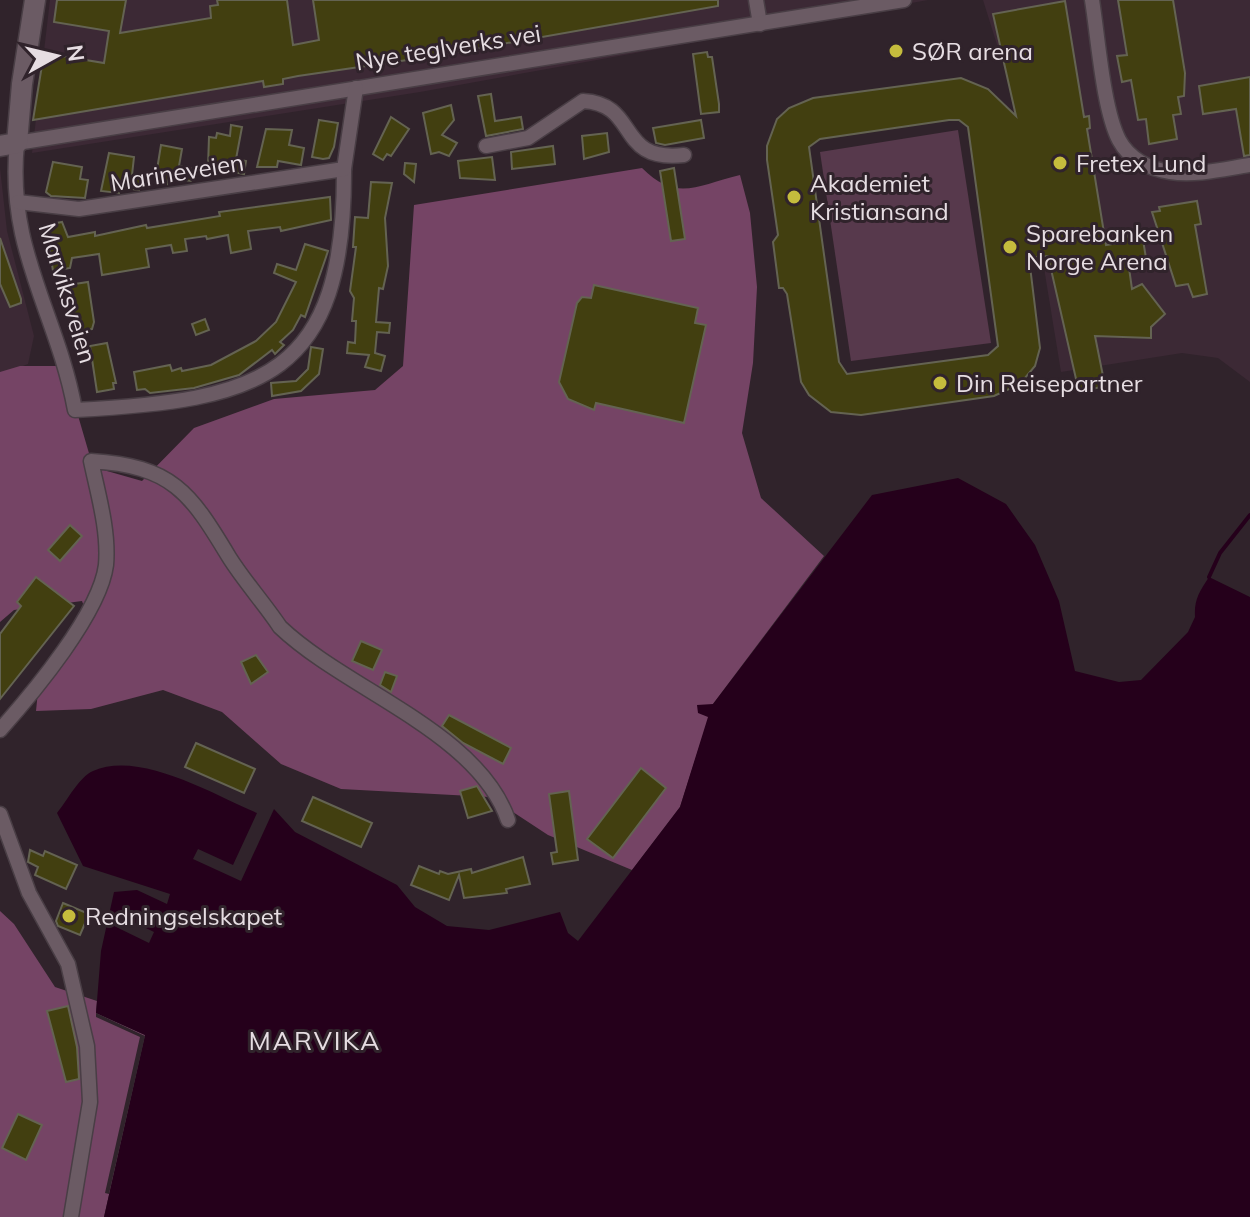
<svg xmlns="http://www.w3.org/2000/svg" width="1250" height="1217" viewBox="0 0 1250 1217" font-family="Mulish,sans-serif">
<rect width="100%" height="100%" fill="#30232b"/>
<g fill="#3c2935">
<path d="M50 0H928L420 92 32 153Z"/>
<path d="M983 0H1250V382L1218 358 1182 353 1061 372 1019 115Z"/>
<path d="M0 168 7 231 34 336 28 364 0 375Z"/>
</g>
<path fill="#57394c" d="M958 130 991 343 851 361 820 152Z"/>
<g fill="#754465">
<path d="M642 168C677 203 697 185 740 175L750 213 757 287 753 363 742 433 761 498 824 556 713 704 680 807 632 870 548 835 490 797 341 789 281 764 222 712 163 690 91 709 36 711 39 681 89 620 82 601 14 610 0 622V372L20 366H58L72 395 93 467 142 481 194 428 274 399 375 390 403 366 414 205Z"/>
<path d="M0 911 14 924 55 987 97 1001 96 1013 145 1035 104 1217H0Z"/>
</g>
<path fill="#25001b" d="M958 478 1006 504 1035 545 1059 601 1075 671 1119 682 1141 680 1188 632 1195 617C1194 600 1199 592 1209 577L1250 597V1217H104L145 1035 96 1013 101 951 114 892 137 890 167 904 170 894 83 866 57 813C67 801 79 777 93 771 140 750 214 795 257 813L233 865 198 849 193 859 241 881 274 809 295 832 397 885 415 907 447 926 489 930 560 912 568 933 578 941 680 807 708 717 698 713 697 705 713 704 872 495Z"/>
<g fill="#30232b">
<path d="M115 913 154 932 149 943 110 924Z"/>
<path d="M96 1013 145 1036 109 1194 105 1193 140 1037 96 1017Z"/>
</g>
<g fill="none" stroke-linecap="round" stroke-linejoin="round">
<path stroke="#25001b" stroke-width="4" d="M1209 577 1220 553 1250 515"/>
</g>
<g fill="#423f10" stroke="#646352" stroke-width="2" fill-rule="evenodd">
<path d="M57 0H126L120 33 211 18 210 6 218 5 217 0H287L293 45 319 40 313 0H718V6L428 57 298 76 283 79V84L264 87 263 81 33 120 44 53 104 63 109 31 54 22Z"/>
<path d="M1118 0H1173L1185 73 1184 96 1178 97 1181 114 1173 115 1177 139 1149 144 1146 119 1138 120 1131 80 1122 82 1117 56 1127 55Z"/>
<path d="M1065 1 1084 117 1089 116 1090 128 1087 129 1106 245 1124 242 1129 233 1143 240 1146 258 1128 261 1132 289 1142 284 1165 314 1151 327V338L1095 336 1105 386 1079 392 1048 256 1029 258 1040 348 1035 366 1020 384 994 396 861 415 831 412 809 395 801 382 787 294 783 288H779L773 242 778 235 767 160V146L777 119 789 108 813 98 961 78 988 89 1016 116 993 14ZM949 120H959L968 127 998 346 988 355 847 374 839 362 809 147 820 139Z"/>
<path d="M707 52 708 57H712L719 104V112L701 114 693 54Z"/>
<path d="M1250 77V155L1244 156 1236 109 1203 114 1199 86Z"/>
<path d="M491 94 495 121 521 117 523 129 486 136 478 96Z"/>
<path d="M451 105 454 120 442 135 457 143 449 156 439 152 431 154 423 113Z"/>
<path d="M391 117 409 129 391 156 387 154 383 160 373 154Z"/>
<path d="M319 120 338 123 334 147 329 158 323 159 312 157Z"/>
<path d="M701 120 704 138 665 145 656 143 653 128Z"/>
<path d="M231 125 242 127 236 159 246 161 244 174 208 167 209 137 216 138 217 133 230 136Z"/>
<path d="M266 129 292 130 289 145 304 148 301 165 278 161 277 167H257Z"/>
<path d="M607 133 609 152 584 159 582 136Z"/>
<path d="M161 145 182 149 179 166 193 169 191 181 168 178 167 184 155 182Z"/>
<path d="M553 146 555 164 512 169 511 152Z"/>
<path d="M109 153 134 157 132 175 141 176 139 190 120 187 119 193 101 191Z"/>
<path d="M492 157 495 180 460 178 458 161Z"/>
<path d="M53 162 82 167 80 179 88 180 85 198 51 196 46 192Z"/>
<path d="M405 163 416 164 414 182 404 174Z"/>
<path d="M674 168 685 239 671 241 660 171Z"/>
<path d="M371 182 392 183 385 218 388 266 383 289 379 288 376 322 390 323 389 333 377 332 375 353 385 356 381 371 365 367 369 355 347 353 348 342 355 343 356 321H352L354 298 350 291 356 247H353L355 217 368 218Z"/>
<path d="M330 197 331 220 281 231 280 227 248 231 251 249 231 253 228 235 207 239 206 236 185 239 187 251 173 253 171 245 146 249 149 267 102 275 99 254 72 258 70 268 53 271 46 225 62 222 68 237 95 232V236L146 225 147 228 220 216 219 212Z"/>
<path d="M1197 201 1201 224 1195 225 1207 294 1193 297 1188 284 1176 286 1152 212 1160 211 1159 207Z"/>
<path d="M0 238 21 299V303L10 307 0 284Z"/>
<path d="M305 244 328 251 325 260 305 317 301 315 293 330 280 342 284 345 275 354 272 350 239 375 194 388 150 393 145 389 137 390 134 372 170 365 172 371 181 368 182 371 211 365 256 341 276 322 296 282 274 273 277 264 296 270Z"/>
<path d="M88 282 94 322 92 329 75 331 68 285Z"/>
<path d="M594 285 698 308 695 323 706 325 684 423 596 403 594 410 568 399 559 382 577 303 582 297 591 298Z"/>
<path d="M205 319 209 330 196 335 192 324Z"/>
<path d="M107 343 116 383H113L114 389 97 392 90 346Z"/>
<path d="M311 347 323 349 319 374 301 391 272 396 271 383 296 381 308 369Z"/>
<path d="M70 525 82 536 60 561 48 550Z"/>
<path d="M36 577 74 606 0 699V634L21 606 17 602Z"/>
<path d="M361 641 382 650 373 670 352 661Z"/>
<path d="M256 655 268 672 251 684 241 662Z"/>
<path d="M385 672 397 676 391 692 380 685Z"/>
<path d="M449 715 511 748 503 764 463 743 442 726Z"/>
<path d="M196 743 255 769 244 793 185 767Z"/>
<path d="M641 768 666 788 613 858 587 839Z"/>
<path d="M477 786 492 811 468 818 460 791Z"/>
<path d="M569 791 578 860 553 864 551 853 557 852 549 794Z"/>
<path d="M313 797 372 823 361 847 302 821Z"/>
<path d="M30 850 43 856 45 851 77 865 66 889 35 875 38 867 28 862Z"/>
<path d="M523 857 530 884 506 889 507 893 464 898 459 875 449 900 411 885 419 866 439 874 440 871 448 874 471 869 472 873Z"/>
<path d="M63 903 89 914 80 935 58 926 56 921Z"/>
<path d="M68 1006 77 1047 79 1079 66 1082 47 1011Z"/>
<path d="M18 1114 42 1125 26 1160 2 1148Z"/>
</g>
<g fill="none" stroke-linecap="round" stroke-linejoin="round">
<g stroke="#493e45" stroke-width="17">
<g id="street">
<path d="M756 0 760 24"/>
<path d="M1092 0C1098 37 1103 109 1119 140 1129 159 1149 169 1170 172 1196 176 1224 169 1250 165"/>
<path d="M486 146 528 138 583 101C640 104 615 163 684 155"/>
<path d="M344 169C345 378 262 400 75 410 57 312 6 250 17 143L904 0"/>
<path d="M18 202 79 209 344 169 356 88"/>
<path d="M0 730C33 693 100 613 106 565 109 531 98 494 91 461 172 466 190 492 229 557 244 581 264 603 280 627 346 690 478 732 508 820"/>
<path d="M0 814 29 893 68 964 87 1046 90 1102 71 1217"/>
</g>
</g>
<g stroke="#493e45" stroke-width="23">
<path id="secondary" d="M0 146 17 143 22 84 35 0"/>
</g>
<use href="#street" stroke="#6b5b64" stroke-width="14"/>
<use href="#secondary" stroke="#6b5b64" stroke-width="20"/>
</g>
<g fill="#c5bc3d" stroke="#30232b" stroke-width="3">
<circle cx="896" cy="51" r="8"/>
<circle cx="1060" cy="163" r="8"/>
<circle cx="794" cy="197" r="8"/>
<circle cx="1010" cy="247" r="8"/>
<circle cx="940" cy="383" r="8"/>
<circle cx="69" cy="916" r="8"/>
</g>
<g text-anchor="middle" dominant-baseline="central" stroke-width="6" stroke-linejoin="round" paint-order="stroke">
<g font-size="24" fill="#e6dde2" stroke="#30232b">
<text transform="translate(448 47) rotate(-9)">Nye teglverks vei</text>
<text transform="translate(177 172) rotate(-9)">Marineveien</text>
<text transform="translate(68 293) rotate(73)">Marviksveien</text>
</g>
<g font-size="24" fill="#e6dde2" stroke="#30232b" text-anchor="start">
<text x="912" y="51">SØR arena</text>
<text x="1076" y="163">Fretex Lund</text>
<text x="810" y="183">Akademiet<tspan x="810" dy="28">Kristiansand</tspan></text>
<text x="1026" y="233">Sparebanken<tspan x="1026" dy="28">Norge Arena</tspan></text>
<text x="956" y="383">Din Reisepartner</text>
<text x="85" y="916">Redningselskapet</text>
</g>
<g font-size="26" letter-spacing="2" fill="#e6dde2" stroke="#30232b">
<text x="315" y="1040">MARVIKA</text>
</g>
</g>
<g transform="translate(56 56) rotate(82)" stroke="#30232b" stroke-width="6" paint-order="stroke">
<path d="M0-6L14 30L0 20L-14 30Z" fill="#e6dde2"/>
<text y="-12" font-size="22" font-weight="bold" text-anchor="middle" fill="#e6dde2">N</text>
</g>
</svg>
